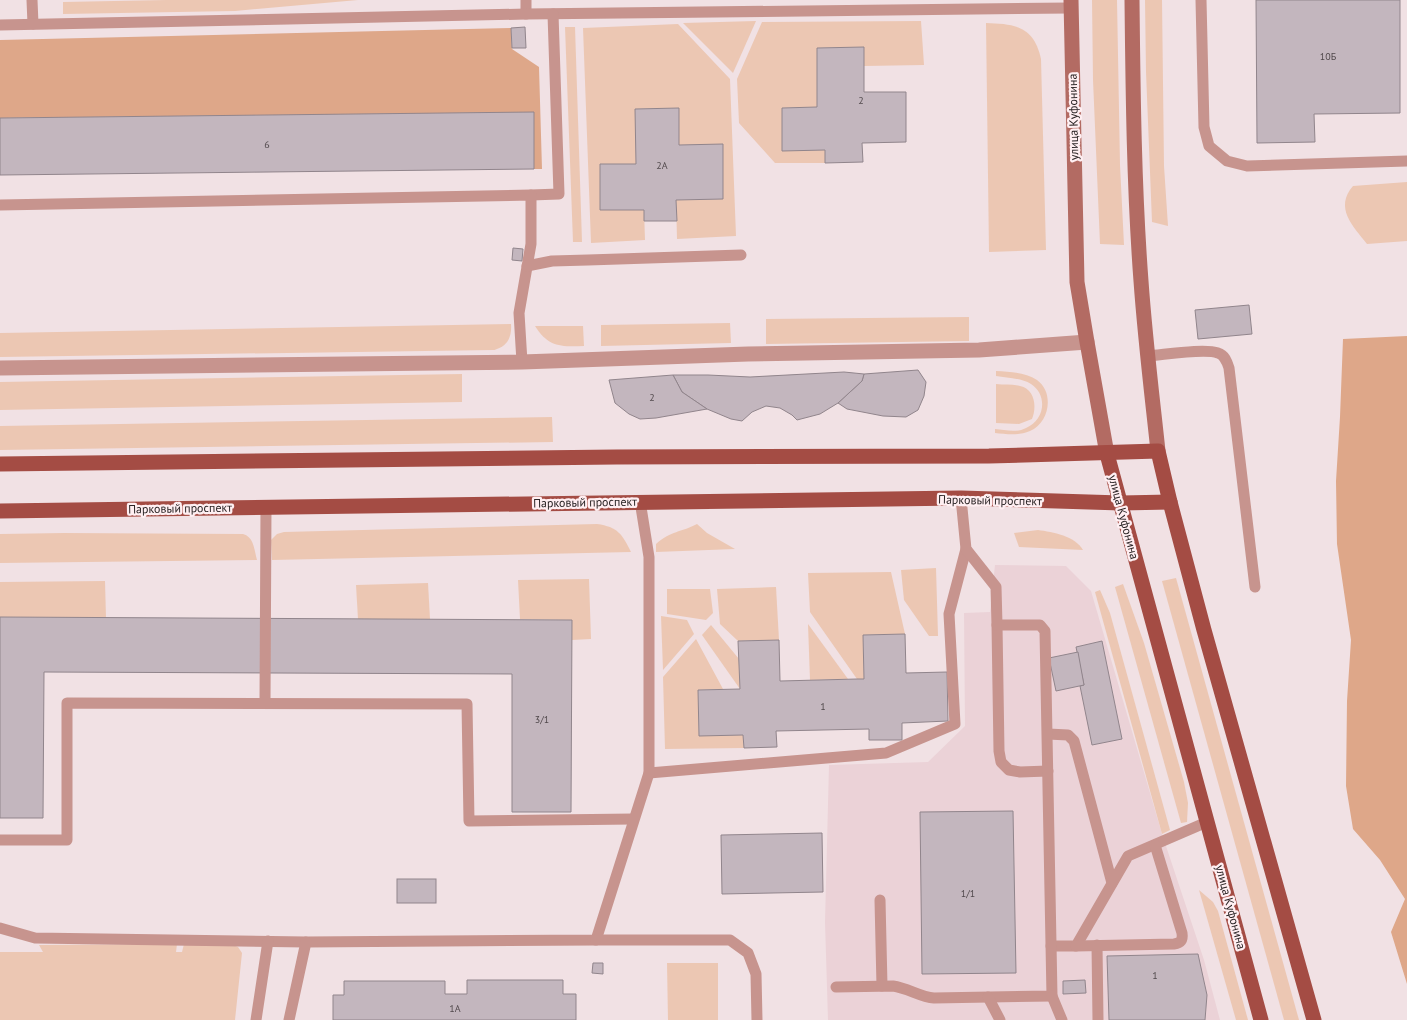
<svg xmlns="http://www.w3.org/2000/svg" width="1407" height="1020" viewBox="0 0 1407 1020" font-family="'PT Sans',sans-serif">
<rect width="100%" height="100%" fill="#f1e1e4"/>
<path fill="#ebd2d7" d="M995 565 1066 566 1091 591 1162 834 1204 960 1220 1020H828L825 922 829 765 928 762 965 726 964 613 990 612Z"/>
<g fill="#ecc7b3">
<path d="M166 0H358L235 11 63 14V2Z"/>
<path d="M1092 0H1117L1120 165 1124 245 1100 244 1093 80Z"/>
<path d="M1145 0H1162L1164 166 1168 226 1152 222 1146 72Z"/>
<path d="M756 21 733 73 683 23Z"/>
<path d="M921 21 924 65 864 66V47L817 48V107L782 108V150H825V163H775L739 123 737 79 762 22Z"/>
<path d="M986 23C1015 24 1034 26 1041 59L1046 250 989 252Z"/>
<path d="M678 24 730 79 736 236 677 239 676 200 723 199V145H679V108L636 109V164L600 210H644L645 240 591 243 583 28Z"/>
<path d="M565 27H575L582 242H573Z"/>
<path d="M1407 182V241L1367 244C1353 226 1334 208 1353 186Z"/>
<path d="M969 317V341L766 344V319Z"/>
<path d="M730 323 731 343 601 346V325Z"/>
<path d="M511 324C512 338 507 347 493 350L0 357V333Z"/>
<path d="M535 326H583L584 346C561 347 548 347 535 326Z"/>
<path d="M996 371C1010 372 1025 372 1037 380 1055 393 1049 423 1030 431 1019 436 1006 434 995 433V429C1005 430 1017 433 1026 428 1045 420 1048 395 1031 384 1021 378 1007 378 996 376Z"/>
<path d="M462 374V402L0 410V382Z"/>
<path d="M996 384C1004 385 1013 384 1020 386 1035 389 1037 407 1032 419L1019 424 996 423Z"/>
<path d="M552 417 553 442 0 450V426Z"/>
<path d="M597 524C618 527 622 534 631 552L272 560 271 540 277 534 284 532Z"/>
<path d="M697 524 707 533 735 549 656 552V544C672 530 680 533 697 524Z"/>
<path d="M1038 530C1053 532 1075 536 1083 550L1019 547 1014 533Z"/>
<path d="M64 533 243 534C254 537 254 549 257 560L0 563V534Z"/>
<path d="M936 568 938 636H929L904 600 901 570Z"/>
<path d="M891 572 905 634 863 635 864 679H857L810 612 808 573Z"/>
<path d="M1176 578 1299 1020H1284L1162 581Z"/>
<path d="M589 579 591 639 572 640V620L520 619 518 580Z"/>
<path d="M105 581 106 618 0 617V582Z"/>
<path d="M428 583 430 619H358L356 585Z"/>
<path d="M1123 584 1144 643 1184 782 1188 803 1187 822 1181 823 1115 587Z"/>
<path d="M776 587 779 640 738 641 720 624 717 589Z"/>
<path d="M667 589H710L713 613 706 620 667 614Z"/>
<path d="M1100 590 1110 613 1170 830 1162 834 1095 592Z"/>
<path d="M661 616 687 620 694 634 663 670Z"/>
<path d="M808 624 848 679 810 680Z"/>
<path d="M711 625 739 659 740 689 702 635Z"/>
<path d="M696 639 723 689 698 690 699 735H743L744 748 665 749 663 677Z"/>
<path d="M1199 890 1213 902 1218 911 1248 1020H1236Z"/>
<path d="M177 944 176 952H182L184 944 233 945 238 947 242 953 235 1020H0V952H43L39 945Z"/>
<path d="M667 963H718V1020H668Z"/>
</g>
<g fill="#dea789">
<path d="M511 28 512 49 539 67 542 169H534V113L0 118V40Z"/>
<path d="M1407 336V984L1391 932 1405 899 1380 860 1353 829 1346 786 1347 701 1351 640 1337 544 1336 481 1340 417 1343 339Z"/>
</g>
<g fill="#c3b6be" stroke="#91858c">
<path d="M1256 0H1400V113L1314 114 1315 142 1257 143Z"/>
<path d="M525 27 526 48H512L511 28Z"/>
<path d="M864 47V92H906V142L862 143 863 162 825 163V150L782 151V108L817 107V48Z"/>
<path d="M679 108V145L723 144V199L676 200 677 221H644V210H600V164H636L635 109Z"/>
<path d="M534 112V169L0 175V118Z"/>
<path d="M513 248 523 249 522 261 512 260Z"/>
<path d="M1249 305 1252 334 1198 339 1195 310Z"/>
<path d="M918 370 926 382 924 396 918 410 906 417 883 416 847 409 838 403 862 381 864 374Z"/>
<path d="M844 372 864 374 862 381 838 403 820 414 797 420 792 415 780 408 766 406 752 412 742 421 731 419 707 409 682 392 673 375H708L750 377Z"/>
<path d="M673 375 682 392 707 409 656 418 640 419 629 414 615 403 609 380Z"/>
<path d="M0 617 572 620 571 812H512V674L44 672 43 818H0Z"/>
<path d="M905 634 906 673 947 672 948 721 902 723V740H869V729L776 731 777 747 744 748 743 735 699 736 698 690 740 689 738 641 779 640 780 681 857 679H864L863 635Z"/>
<path d="M1102 641 1122 739 1092 745 1080 686 1084 685 1076 647Z"/>
<path d="M1078 652 1084 685 1056 691 1049 658Z"/>
<path d="M1013 811 1016 973 922 974 920 812Z"/>
<path d="M822 833 823 892 722 894 721 835Z"/>
<rect x="397" y="879" width="39" height="24"/>
<path d="M1198 954 1207 995 1205 1020H1109L1107 956Z"/>
<path d="M593 963H603V974L592 973Z"/>
<path d="M467 980H563V994H576V1020H333V995H344V981H445V994H467Z"/>
<path d="M1085 980 1086 993 1063 994V981Z"/>
</g>
<g fill="none" stroke-linecap="round" stroke-linejoin="round">
<g stroke="#c7948e" stroke-width="11">
<path d="M32 0 33 24"/>
<path d="M1201 0 1204 127 1209 146 1227 161 1247 166 1407 161"/>
<path d="M526 14V0"/>
<path d="M0 25 526 14 1070 8"/>
<path d="M531 195 559 194 553 14"/>
<path d="M0 205 531 195V244L519 313 522 362"/>
<path d="M527 266 552 261 588 260 741 255"/>
<path d="M1147 356C1163 355 1204 348 1218 353 1225 355 1227 362 1229 368L1255 587"/>
<path d="M997 625 999 751 1001 762 1009 770 1020 772 1048 771"/>
<path d="M265 703 266 507"/>
<path d="M1048 734 1068 735 1074 741 1112 883"/>
<path d="M649 773 886 753 955 724 949 614 966 549"/>
<path d="M0 840H67V703L467 704 469 821 633 819"/>
<path d="M880 900 882 986"/>
<path d="M0 928 35 938 306 942 596 940 649 773V557L640 501"/>
<path d="M596 940H730L748 953 756 974 757 1020"/>
<path d="M1097 945 1098 1020"/>
<path d="M1051 946H1076L1128 856 1207 822"/>
<path d="M1076 946 1174 944C1181 943 1183 940 1182 933L1155 845"/>
<path d="M836 987 893 986C908 988 920 997 934 998L1052 996 1045 631 1040 625H997L996 587 966 549 961 498"/>
<path d="M1052 996 1062 1020"/>
<path d="M988 997 1000 1020"/>
<path d="M256 1020 268 941"/>
<path d="M289 1020 306 942"/>
</g>
<path stroke="#c7948e" stroke-width="15" d="M0 368 522 362 748 354 979 350 1087 342"/>
<g stroke="#b36b63" stroke-width="15">
<path d="M1071 0 1077 282 1087 342 1107 454"/>
<path d="M1132 0C1133 94 1134 188 1141 281 1145 338 1152 395 1158 451"/>
</g>
<g stroke="#a44c44" stroke-width="15">
<path d="M1107 454 1261 1020"/>
<path d="M0 464 616 457 989 456 1158 451 1170 502 1204 630 1314 1020"/>
<path d="M0 511 961 498 1121 503 1170 502"/>
</g>
</g>
<g text-anchor="middle" dominant-baseline="central" stroke-width="4.5" stroke-linejoin="round" paint-order="stroke">
<g font-size="10" fill="#50484b">
<text x="1328" y="56">10Б</text>
<text x="861" y="100">2</text>
<text x="267" y="144">6</text>
<text x="662" y="165">2А</text>
<text x="652" y="397">2</text>
<text x="823" y="706">1</text>
<text x="542" y="719">3/1</text>
<text x="968" y="893">1/1</text>
<text x="1155" y="975">1</text>
<text x="455" y="1008">1А</text>
</g>
<g font-size="12" fill="#2a2425" stroke="#ffeff2">
<text transform="translate(1073 117) rotate(-91)">улица Куфонина</text>
<text transform="translate(990 500) rotate(1)">Парковый проспект</text>
<text transform="translate(585 502) rotate(-1)">Парковый проспект</text>
<text transform="translate(180 508) rotate(-1)">Парковый проспект</text>
<text transform="translate(1124 517) rotate(75)">улица Куфонина</text>
<text transform="translate(1231 907) rotate(75)">улица Куфонина</text>
</g>
</g>
</svg>
